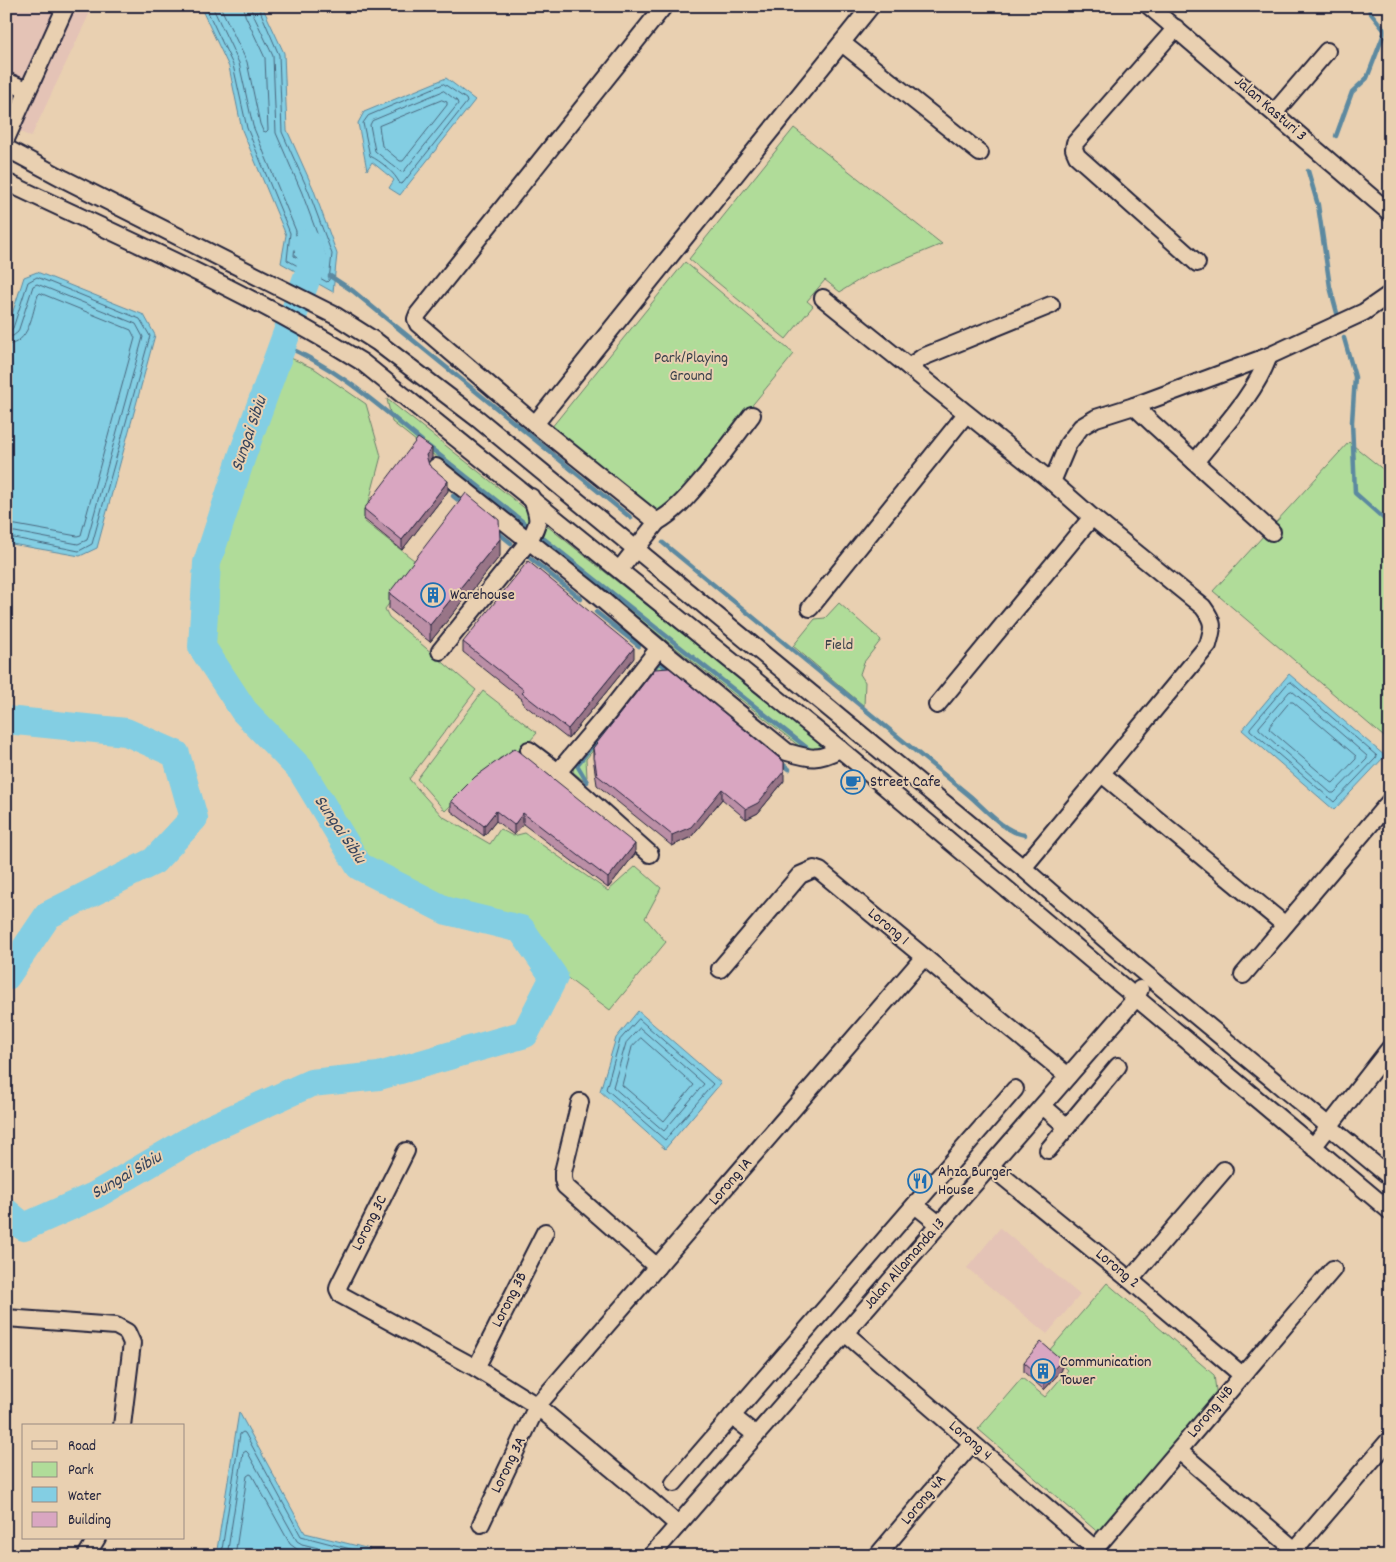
<svg xmlns="http://www.w3.org/2000/svg" width="1396" height="1562" viewBox="0 0 1396 1562" font-family="Dekko,sans-serif">
<rect width="100%" height="100%" fill="#e9d0b1"/>
<filter id="ink" filterUnits="userSpaceOnUse"><feTurbulence type="fractalNoise" baseFrequency=".02" numOctaves="2"/><feDisplacementMap in="SourceGraphic" scale="10" xChannelSelector="R" yChannelSelector="G"/><feConvolveMatrix kernelMatrix="1 2 1 2 8 2 1 2 1" color-interpolation-filters="sRGB"/></filter>
<g filter="url(#ink)">
<g fill="#e4c3b6">
<path d="M6 6H93L31 137 6 125Z"/>
<path d="M1000 1228 1080 1295 1047 1334 967 1268Z"/>
</g>
<g fill="#b0dc99" stroke="#697f6a">
<path d="M794 128 942 244 867 275 840 292 825 280 807 301 813 306 786 339 689 259Z"/>
<path d="M685 262 794 354 660 518 551 428Z"/>
<path d="M284 355 315 369 366 404 381 456 364 521 419 564 385 609 389 617 476 690 409 779 442 816 490 844 500 829 513 836 525 833 608 891 636 866 661 888 645 918 666 942 610 1010 562 974 522 924 453 906 364 863 310 770 252 710 212 645 216 568Z"/>
<path d="M387 399 827 748 814 758 392 422Z"/>
<path d="M1349 442 1390 475V742L1213 591Z"/>
<path d="M839 603 881 640 864 662 860 674 865 682 864 706 793 646 815 619 825 618Z"/>
<path d="M659 665H663L673 672 621 716 586 759 587 777 584 781 573 772 574 765 654 668Z"/>
<path d="M483 691 537 733 521 751 500 758 445 811 417 779Z"/>
<path d="M1107 1283 1214 1375 1217 1398 1101 1535 978 1429 1022 1378 1045 1397 1068 1370 1048 1352Z"/>
</g>
<g fill="#83cee3" stroke="#5c89a0">
<path d="M200 6H262L284 53 287 130 313 188 337 254 333 292 281 263 286 235 242 130 229 67Z"/>
<path d="M446 78 475 100 400 195 389 188 394 180 372 162 367 170 358 123 364 112Z"/>
<path d="M37 272 144 315 155 335 97 548 80 556 6 543V333L24 277Z"/>
<path d="M1289 674 1385 756 1334 810 1242 730Z"/>
<path d="M638 1011 721 1083 665 1149 600 1091 616 1038Z"/>
<path d="M239 1412 305 1533 370 1549 363 1556H216Z"/>
</g>
<g fill="none" stroke-linecap="round" stroke-linejoin="round">
<g stroke="#49677e" stroke-width="1">
<path d="M205 6 233 65 247 128 290 233 287 260 327 282 329 280 332 254 308 190 282 132 279 55 258 6"/>
<path d="M212 6 239 63 253 126 296 231 294 256 322 272 324 270 325 255 302 193 276 133 273 56 252 12 251 6"/>
<path d="M220 6 247 62 260 124 263 131 266 132 268 130 265 58 245 15 244 6"/>
<path d="M444 84 466 99 467 102 403 183 400 184C395 173 381 161 370 156L363 123 368 116Z"/>
<path d="M444 91 457 101 458 104 404 171 401 172 375 151 370 125 372 121Z"/>
<path d="M442 100 447 102V105L403 161H400L382 146 379 126Z"/>
<path d="M307 232 309 233 318 256 316 260 302 252 305 234Z"/>
<path d="M6 331H10L13 328 28 282 37 277 140 319 150 336 92 544 79 551 14 538H6"/>
<path d="M6 337 13 336 18 332 33 286 37 284 136 324 143 337 87 540 78 544 15 532H6"/>
<path d="M6 345C30 344 32 313 38 295L40 293 131 330 135 338 81 535 77 536 16 525 6 524"/>
<path d="M1291 682 1377 756 1376 758 1334 802 1250 730V728L1288 683Z"/>
<path d="M1292 691 1367 756V759L1334 793H1331L1259 729V727L1289 692Z"/>
<path d="M1290 702H1293L1356 756V759L1333 783 1331 782 1269 729 1270 726Z"/>
<path d="M639 1019 713 1084 665 1140 606 1089 620 1040Z"/>
<path d="M640 1028 704 1084 664 1131 613 1087 626 1043Z"/>
<path d="M641 1038 694 1085 664 1121 622 1085 632 1047Z"/>
<path d="M221 1556 240 1434 243 1432 245 1433 301 1536 358 1551 360 1556"/>
<path d="M227 1556 243 1453 246 1451 248 1453 297 1541 302 1544 351 1556"/>
<path d="M235 1556 247 1476 250 1474 252 1475 290 1544 298 1550 319 1556"/>
</g>
<g stroke="#5c89a0" stroke-width="4.5">
<path d="M1336 136 1352 92 1367 78 1385 31 1370 12 1369 6"/>
<path d="M1308 171 1318 205 1330 287 1337 313"/>
<path d="M330 276 353 291 387 319 631 518"/>
<path d="M1344 338 1355 377 1352 422 1355 493 1390 524"/>
<path d="M282 345C335 366 379 406 422 441"/>
<path d="M428 446 527 525"/>
<path d="M453 496 463 504"/>
<path d="M496 531 511 543"/>
<path d="M543 538 811 751"/>
<path d="M663 543 970 796C986 810 1004 832 1025 835"/>
<path d="M530 558 581 599"/>
<path d="M596 612 639 646"/>
<path d="M617 715 659 662 670 671"/>
<path d="M780 762 789 769"/>
<path d="M587 782 577 765 612 721"/>
</g>
<g stroke="#83cee3" stroke-width="28">
<path d="M6 720 126 732 176 754 194 818 154 861 48 915 6 977"/>
<path d="M6 1212 24 1227 94 1196 207 1130 311 1083 379 1076 525 1034 554 977 521 929 447 911 359 866 301 770 244 711 202 647 207 563 242 456 313 261 307 243"/>
</g>
<g stroke="#22223b" stroke-width="20">
<g id="minor">
<path d="M664 6 418 314 416 319 418 324 535 424 657 522C678 510 691 492 707 474 722 455 737 435 752 415"/>
<path d="M1149 6 1390 213"/>
<path d="M1176 28 1075 143 1074 149 1077 156 1197 263"/>
<path d="M842 43 980 153"/>
<path d="M6 81 27 90"/>
<path d="M1274 113 1327 51"/>
<path d="M6 139 66 6"/>
<path d="M6 148 64 179 336 316 377 342 478 419 1023 868 1136 966 1390 1177"/>
<path d="M6 182C126 239 249 292 362 362L840 749 1390 1211"/>
<path d="M823 298 1052 482 1092 517 1203 607C1215 623 1213 627 1208 645L1023 868"/>
<path d="M909 367 923 357 1051 305"/>
<path d="M1134 406 1153 424 1272 532"/>
<path d="M535 424 871 6"/>
<path d="M1195 462C1222 428 1254 396 1269 356"/>
<path d="M436 467 593 592 659 648 787 752C811 759 817 761 840 749"/>
<path d="M1052 482 1068 444 1081 427 1096 418 1134 406 1269 356 1364 312 1390 294"/>
<path d="M620 569 657 522"/>
<path d="M810 608 966 414"/>
<path d="M440 651 528 542C540 522 540 519 531 497"/>
<path d="M937 705 1092 517"/>
<path d="M529 750 558 772 650 854"/>
<path d="M558 772 608 713 659 648"/>
<path d="M1102 774 1285 925"/>
<path d="M720 969 800 875 814 869 820 871 1068 1076"/>
<path d="M1243 975 1390 801"/>
<path d="M580 1102 563 1172V1179L565 1186 657 1267"/>
<path d="M1043 1106 1067 1127"/>
<path d="M1313 1147 1390 1048"/>
<path d="M1048 1150 1118 1066"/>
<path d="M406 1151 339 1285 338 1289 341 1295 476 1368 537 1406 652 1502 678 1525"/>
<path d="M990 1166 1130 1280 1242 1375"/>
<path d="M915 1205 939 1224"/>
<path d="M1130 1280 1224 1170"/>
<path d="M6 1318 116 1326 127 1332 132 1343 122 1426"/>
<path d="M845 1333 1095 1549"/>
<path d="M476 1368 545 1232"/>
<path d="M732 1416 756 1435"/>
<path d="M1179 1451 1295 1550 1297 1556"/>
<path d="M674 1483 1015 1089"/>
<path d="M481 1524 537 1406 924 957"/>
<path d="M1295 1550 1390 1439"/>
<path d="M86 1556 97 1538"/>
<path d="M651 1556 1136 998 1140 989"/>
<path d="M877 1556 972 1443"/>
<path d="M1089 1556 1333 1269"/>
</g>
</g>
<use href="#minor" stroke="#e9d0b1" stroke-width="16"/>
</g>
<g fill="#bb8fa6" stroke="#22223b">
<path d="M432 458 428 463 429 465 448 491 402 550 364 519V509Z"/>
<path d="M500 556 430 642 389 609V593Z"/>
<path d="M463 642 634 658 568 739 522 703V699L463 652Z"/>
<path d="M593 748 784 781 758 813 746 819 722 799 691 837 672 846 597 785 593 758Z"/>
<path d="M475 777 635 854 608 888 523 824 514 835 496 821 484 836 451 811V801Z"/>
<path d="M1024 1362 1062 1370 1044 1390 1024 1372Z"/>
</g>
<g fill="#987487" stroke="#22223b">
<path d="M432 448V458L426 465V455Z"/>
<path d="M448 481V491L402 550V540Z"/>
<path d="M500 539V556L430 642V625Z"/>
<path d="M634 648V658L568 739V729Z"/>
<path d="M784 762V781L758 813 746 819V809Z"/>
<path d="M722 789V799L691 837 672 846V835Z"/>
<path d="M496 811V821L484 836V826Z"/>
<path d="M523 813V824L514 835V825Z"/>
<path d="M635 844V854L608 888V878Z"/>
<path d="M1062 1360V1370L1044 1390V1380Z"/>
</g>
<g fill="#d9a6c1" stroke="#22223b">
<path d="M418 438 432 448 426 455 429 465 448 481 402 540 364 509Z"/>
<path d="M466 493 499 520 500 539 430 625 389 593Z"/>
<path d="M528 561 634 648 568 729 522 693 524 690 463 642Z"/>
<path d="M669 668 784 762V771L758 803 746 809 722 789 691 827 672 835 597 775 593 748 655 669Z"/>
<path d="M515 748 635 844 608 878 523 813 514 825 496 811 484 826 451 801 475 777Z"/>
<path d="M1041 1342 1062 1360 1044 1380 1024 1362Z"/>
</g>
</g>
<defs>
<g id="building-ring" transform="scale(1.25)"><circle r="9.5" fill="#e9d0b1" stroke="#1f6fb2" stroke-width="1.5"/><path d="M-4-6H4V6H1V3H-1V6H-4ZM-2.5-4.3h1.7v1.8h-1.7ZM.8-4.3h1.7v1.8H.8ZM-2.5-1h1.7V.8h-1.7ZM.8-1h1.7V.8H.8Z" fill="#1f6fb2"/></g>
<g id="cafe-ring" transform="scale(1.25)"><circle r="9.5" fill="#e9d0b1" stroke="#1f6fb2" stroke-width="1.5"/><path d="M-5.5-4.5H6V0H3Q3 3.5 0 3.5H-2.5Q-5.5 3.5-5.5 0ZM3-3.2v2h1.7v-2ZM-6 4.5H4V6H-6Z" fill="#1f6fb2"/></g>
<g id="restaurant-ring" transform="scale(1.25)"><circle r="9.5" fill="#e9d0b1" stroke="#1f6fb2" stroke-width="1.5"/><path d="M-5-6h1v4h1v-4h1v4h1v-4h1v5L-1.5 .5V6h-2V.5L-5-1ZM5-6V6H3V1.5H1.5Q1.5-4 5-6Z" fill="#1f6fb2"/></g>
</defs>
<g fill-rule="evenodd">
<use href="#building-ring" x="433" y="595"/>
<use href="#cafe-ring" x="853" y="782"/>
<use href="#restaurant-ring" x="920" y="1181"/>
<use href="#building-ring" x="1043" y="1371"/>
</g>
<g text-anchor="middle" dominant-baseline="central" stroke-width="4" stroke-linejoin="round" paint-order="stroke">
<g font-size="16" fill="#22223b" stroke="#e9d0b1">
<text transform="translate(1270 109) rotate(41)">Jalan Kasturi 3</text>
<text transform="translate(888 927) rotate(40)">Lorong 1</text>
<text transform="translate(731 1182) rotate(-49)">Lorong 1A</text>
<text transform="translate(370 1223) rotate(-63)">Lorong 3C</text>
<text transform="translate(905 1264) rotate(-49)">Jalan Allamanda 13</text>
<text transform="translate(1117 1269) rotate(40)">Lorong 2</text>
<text transform="translate(510 1300) rotate(-63)">Lorong 3B</text>
<text transform="translate(1211 1412) rotate(-50)">Lorong 14B</text>
<text transform="translate(970 1441) rotate(41)">Lorong 4</text>
<text transform="translate(509 1465) rotate(-64)">Lorong 3A</text>
<text transform="translate(924 1500) rotate(-50)">Lorong 4A</text>
</g>
<g font-size="16" fill="#373e49" stroke="#e9d0b1">
<text x="691" y="358">Park/Playing<tspan x="691" dy="18">Ground</tspan></text>
<text x="839" y="645">Field</text>
</g>
<g font-size="16" fill="#22223b" stroke="#e9d0b1" text-anchor="start">
<text x="450" y="595">Warehouse</text>
<text x="870" y="782">Street Cafe</text>
<text x="938" y="1172">Ahza Burger<tspan x="938" dy="18">House</tspan></text>
<text x="1060" y="1362">Communication<tspan x="1060" dy="18">Tower</tspan></text>
</g>
<g font-size="18" font-style="italic" fill="#35445d" stroke="#e9d0b1">
<text transform="translate(250 434) rotate(-71)">Sungai Sibiu</text>
<text transform="translate(339 830) rotate(56)">Sungai Sibiu</text>
<text transform="translate(127 1176) rotate(-30)">Sungai Sibiu</text>
</g>
</g>
<rect width="1396" height="1562" fill="none" stroke="#e9d0b1" stroke-width="25"/>
<rect x="12" y="12" width="1371" height="1537" fill="none" stroke="#22223b" stroke-width="2" filter="url(#ink)"/>
<rect x="22" y="1424" width="162" height="115" fill="#e9d0b1" stroke="#998a82"/>
<rect x="32" y="1441" width="25" height="8" fill="#e9d0b1" stroke="#998a82"/>
<text x="68" y="1450" font-size="15" fill="#22223b">Road</text>
<rect x="32" y="1462" width="25" height="15" fill="#b0dc99" stroke="#998a82"/>
<text x="68" y="1474" font-size="15" fill="#22223b">Park</text>
<rect x="32" y="1487" width="25" height="15" fill="#83cee3" stroke="#998a82"/>
<text x="68" y="1500" font-size="15" fill="#22223b">Water</text>
<rect x="32" y="1512" width="25" height="15" fill="#d9a6c1" stroke="#998a82"/>
<text x="68" y="1524" font-size="15" fill="#22223b">Building</text>
</svg>
